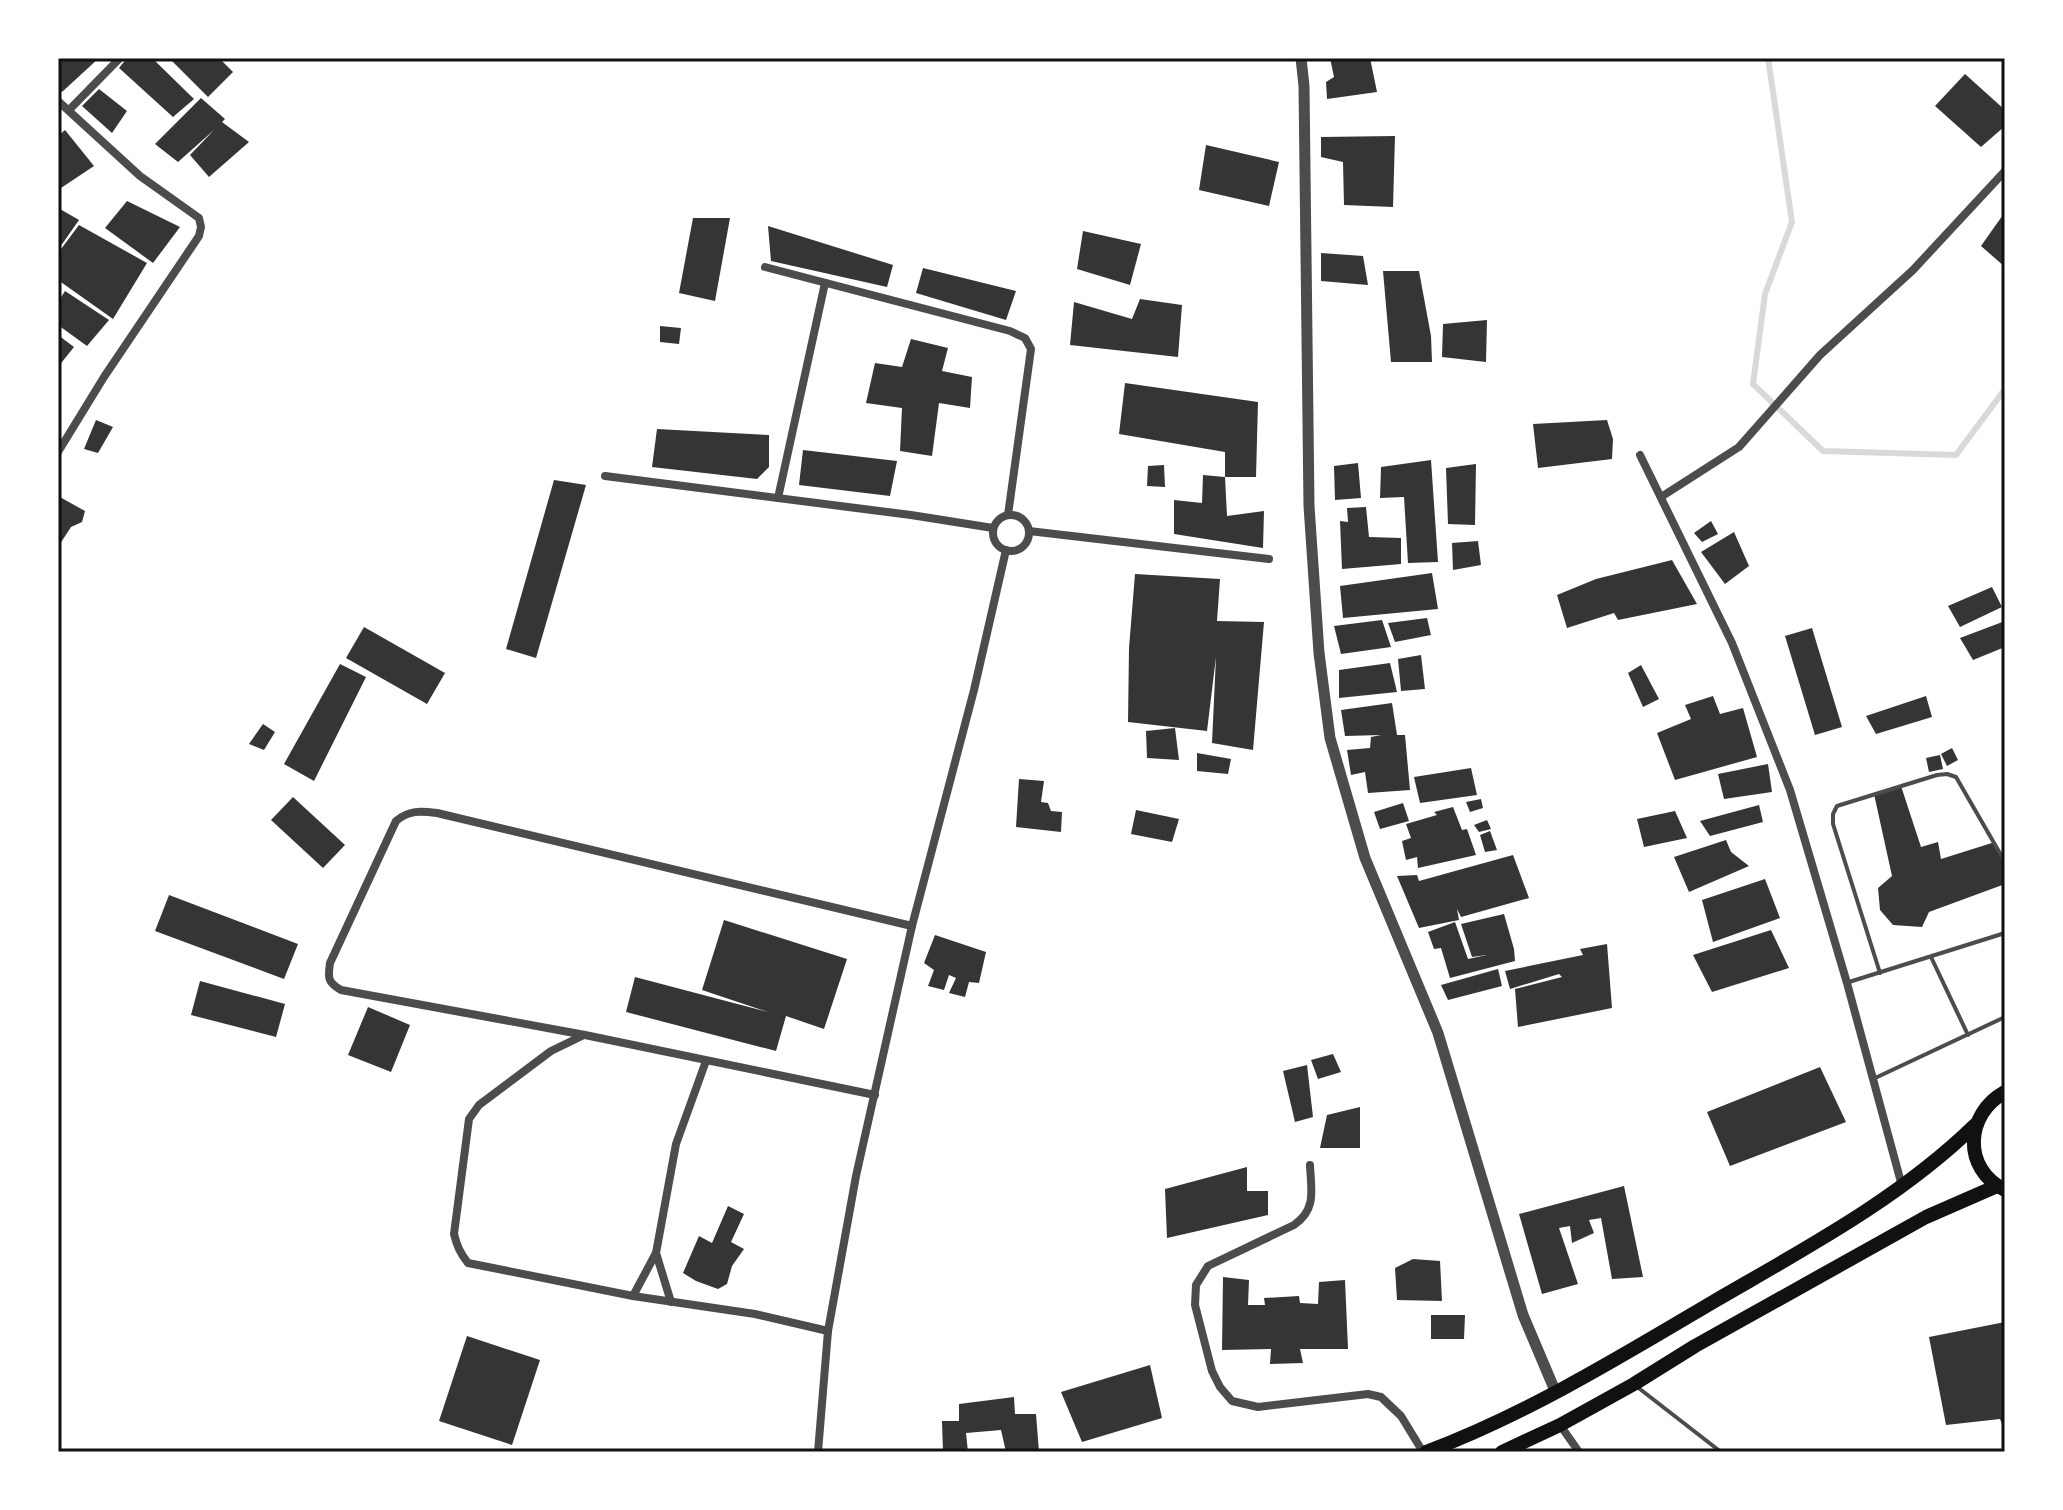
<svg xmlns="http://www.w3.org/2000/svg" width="2063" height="1510" viewBox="0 0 2063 1510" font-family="Inter,sans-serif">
<rect width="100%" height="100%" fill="#fff"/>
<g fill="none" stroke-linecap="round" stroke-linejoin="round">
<path stroke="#d9d9d9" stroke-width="6" d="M1768 58 1792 222 1765 294 1753 384 1823 451 1956 455 2005 389"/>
</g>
<g fill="#353535">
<path d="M60 58H99L62 92 58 89V60Z"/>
<path d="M127 58H152L194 99 173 117 119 68Z"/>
<path d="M169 58H219L233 72 208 97Z"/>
<path d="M1330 58H1370L1377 92 1327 99 1326 82 1334 77Z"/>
<path d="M1965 74 2005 110V126L1981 147 1935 106Z"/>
<path d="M99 89 127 111 112 133 82 106Z"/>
<path d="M201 98 225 119 222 122 249 142 209 177 190 155 214 130 178 162 155 144Z"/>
<path d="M65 130 94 166 58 190V136Z"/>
<path d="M1395 136 1393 207 1344 205 1343 162 1321 157V137Z"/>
<path d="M1206 145 1279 162 1269 206 1199 190Z"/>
<path d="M127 201 180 227 153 263 105 228Z"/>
<path d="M60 209 79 220 58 250V212Z"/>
<path d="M2005 212V267L1981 246Z"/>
<path d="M693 218H730L715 301 679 293Z"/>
<path d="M79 225 147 263 113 319 58 280V253Z"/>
<path d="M768 226 893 265 887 287 771 261Z"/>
<path d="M1083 231 1141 244 1130 285 1077 269Z"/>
<path d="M1321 253 1363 256 1368 285 1321 281Z"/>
<path d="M923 268 1016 291 1006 320 916 293Z"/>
<path d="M1383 271H1419L1431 336 1432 362H1391Z"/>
<path d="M65 291 109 320 87 346 58 325V302Z"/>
<path d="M1140 299 1182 305 1178 357 1070 345 1074 302 1132 319Z"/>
<path d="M1487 320 1486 362 1442 357 1443 324Z"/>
<path d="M660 326 681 328 679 344 660 342Z"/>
<path d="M58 335 74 347 58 367Z"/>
<path d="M911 339 948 348 942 371 972 377 970 408 939 403 932 456 900 451 902 408 866 403 875 363 902 367Z"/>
<path d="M1125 383 1258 402 1256 477H1225V452L1119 434Z"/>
<path d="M96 420 113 427 98 453 84 449Z"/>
<path d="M1607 420 1613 439 1612 459 1538 468 1533 424Z"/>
<path d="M657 429 769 435V467L757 479 652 467Z"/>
<path d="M803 450 897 461 890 496 799 485Z"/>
<path d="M1431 460 1438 562 1408 563 1404 497 1380 498 1381 467Z"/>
<path d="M1358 463 1361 498 1335 500 1334 466Z"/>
<path d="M1476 464 1475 525 1448 524 1446 468Z"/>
<path d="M1164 465 1165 487 1147 486 1148 466Z"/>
<path d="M1203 475 1225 477 1227 516 1264 511 1263 548 1174 534V500L1202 503Z"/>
<path d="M554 480 586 485 536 658 506 649Z"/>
<path d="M58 496 85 511 82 522 71 527 58 547Z"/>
<path d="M1366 507 1369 537 1401 538V564L1342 569 1340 521 1348 522 1347 508Z"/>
<path d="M1711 521 1718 534 1702 542 1694 533Z"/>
<path d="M1734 532 1749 566 1725 584 1701 552Z"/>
<path d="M1478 541 1481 565 1453 570 1452 543Z"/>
<path d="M1672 560 1697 604 1618 620 1614 613 1567 628 1557 595 1596 579Z"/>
<path d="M1432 573 1438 609 1343 618 1340 586Z"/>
<path d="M1135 574 1220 579 1217 621 1264 622 1253 750 1212 743 1216 657 1207 731 1128 722 1129 648Z"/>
<path d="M1992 587 2002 607 1960 627 1948 606Z"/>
<path d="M1427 618 1431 635 1395 642 1388 623Z"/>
<path d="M1382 620 1391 647 1341 654 1334 626Z"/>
<path d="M2005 621V647L1973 660 1960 638Z"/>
<path d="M364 627 445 673 427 704 346 658Z"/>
<path d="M1812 628 1842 727 1815 735 1785 636Z"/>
<path d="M1421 655 1425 689 1401 691 1398 659Z"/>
<path d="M1390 663 1397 692 1339 698V670Z"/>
<path d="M340 664 366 677 314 781 284 764Z"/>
<path d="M1641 665 1659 699 1643 707 1628 673Z"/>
<path d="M1713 696 1720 714 1743 708 1757 757 1675 780 1657 733 1691 719 1685 705Z"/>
<path d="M1926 696 1932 717 1876 734 1866 716Z"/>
<path d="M1392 703 1397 735H1405L1410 790 1368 793 1365 772 1351 775 1347 750 1370 748 1371 737 1381 735 1345 736 1341 710Z"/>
<path d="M263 724 275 732 264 750 249 744Z"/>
<path d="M1175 728 1179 760 1147 758 1146 731Z"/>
<path d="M1952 748 1958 760 1947 766 1941 754Z"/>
<path d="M1197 753 1231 759 1228 774 1197 771Z"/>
<path d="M1940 755 1943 769 1929 772 1926 758Z"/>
<path d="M1768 764 1772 792 1724 799 1718 774Z"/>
<path d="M1471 768 1477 795 1420 803 1414 777Z"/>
<path d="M1019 779 1044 781 1041 802 1048 803 1051 811 1062 812 1061 832 1016 827Z"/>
<path d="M1901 786 1921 847 1938 842 1941 859 1995 842 2005 862V884L1929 912 1922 927 1893 925 1880 910 1878 888 1892 876 1874 794Z"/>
<path d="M293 797 345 845 323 868 271 820Z"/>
<path d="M1481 799 1483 808 1470 812 1466 802Z"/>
<path d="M1403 803 1409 821 1380 829 1374 812Z"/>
<path d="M1759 805 1763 822 1710 836 1700 821Z"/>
<path d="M1453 807 1462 830 1467 829 1476 855 1418 868 1417 857 1406 860 1402 841 1411 838 1406 824 1437 815 1434 812Z"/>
<path d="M1136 810 1179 819 1172 842 1131 834Z"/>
<path d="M1675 811 1687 838 1644 847 1637 819Z"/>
<path d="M1487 820 1491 829 1479 832 1474 825Z"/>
<path d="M1490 831 1497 850 1485 852 1480 835Z"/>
<path d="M1726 840 1731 852 1749 866 1689 892 1674 857Z"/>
<path d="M1513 855 1529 898 1461 917 1457 909 1459 920 1419 928 1397 876 1417 875 1419 881Z"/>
<path d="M1765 879 1780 918 1713 942 1702 900Z"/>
<path d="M169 895 298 944 284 979 155 931Z"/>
<path d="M1504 914 1514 949 1515 961 1450 978 1441 948 1434 949 1428 932 1455 922 1468 959 1487 955 1472 957 1461 924Z"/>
<path d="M724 920 847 959 824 1029 786 1016 776 1051 626 1012 635 977 768 1012 702 990Z"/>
<path d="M1771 930 1789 968 1712 992 1693 955Z"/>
<path d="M935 935 986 952 979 983 969 982 965 997 949 993 956 978 949 975 944 990 928 986 934 970 924 963Z"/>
<path d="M1607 944 1612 1008 1518 1027 1515 989 1562 977 1559 974 1510 989 1505 971 1583 955 1580 949Z"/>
<path d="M1498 969 1502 986 1448 1000 1441 985Z"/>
<path d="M200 981 285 1004 276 1037 191 1015Z"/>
<path d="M368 1007 410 1025 391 1072 348 1055Z"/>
<path d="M1333 1054 1341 1072 1318 1079 1311 1060Z"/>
<path d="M1307 1065 1313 1117 1295 1122 1283 1071Z"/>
<path d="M1820 1067 1846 1122 1730 1166 1707 1112Z"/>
<path d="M1360 1107V1148H1320L1327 1115Z"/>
<path d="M1247 1167V1191H1268V1215L1167 1238 1165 1189Z"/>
<path d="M1624 1186 1643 1277 1612 1279 1601 1218 1589 1220 1594 1233 1572 1243 1570 1226 1559 1228 1578 1284 1542 1294 1519 1214Z"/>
<path d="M728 1206 744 1214 731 1242 744 1249 732 1266 727 1284 718 1289 696 1281 683 1273 699 1236 712 1243Z"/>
<path d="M1413 1259 1440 1261 1442 1301 1397 1300 1395 1268Z"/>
<path d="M1223 1277 1249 1280 1248 1305H1265L1264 1298 1299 1296 1300 1303 1318 1304 1319 1282 1345 1280 1348 1349H1300L1303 1363 1270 1364 1271 1349 1222 1350Z"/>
<path d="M1431 1315H1465L1464 1339H1431Z"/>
<path d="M2005 1322V1432L2000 1419 1946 1425 1929 1337Z"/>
<path d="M467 1336 540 1360 512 1445 439 1421Z"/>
<path d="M1150 1365 1162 1418 1082 1442 1061 1392Z"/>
<path d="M1014 1397 1015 1414H1036L1039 1452H1006L1001 1430 966 1433 968 1452H943L942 1421H959V1404Z"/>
</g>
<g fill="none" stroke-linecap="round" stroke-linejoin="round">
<g stroke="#4c4c4c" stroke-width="4">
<path d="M1931 957 1968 1035"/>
<path d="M1880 973 1833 824V814L1837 806 1937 775 1947 774 1956 777 2005 862"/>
<path d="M1849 982 2005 933"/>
<path d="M1873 1079 2005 1017"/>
<path d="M1636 1386 1721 1452"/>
</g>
<g stroke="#4c4c4c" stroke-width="8">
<path d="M58 101 140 176 199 218 201 227 199 236 104 377 58 452"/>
<path d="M69 110 120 58"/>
<path d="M765 267 1010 331 1025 338 1031 349 1008 515"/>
<path d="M1640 455 1732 643 1790 790 1847 983 1902 1186"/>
<path d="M605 476 911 515 993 528"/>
<path d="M1661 497 1739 447 1820 355 1913 270 2005 171"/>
<path d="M778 498 825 283"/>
<circle cx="1011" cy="533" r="18"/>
<path d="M1029 531 1269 559"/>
<path d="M584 1035 551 1051 479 1105 469 1119 454 1234C457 1246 460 1253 468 1263L633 1296 755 1314 828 1331"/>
<path d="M875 1095 585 1035 341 990C327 982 328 977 330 963L396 821C409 810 420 811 437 813L912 926"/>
<path d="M1310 1165C1311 1190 1317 1209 1294 1225L1208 1266 1196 1285 1195 1305 1212 1371 1220 1387 1232 1401 1258 1407 1368 1394 1381 1397 1401 1416 1423 1452"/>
<path d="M656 1253 671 1302"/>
<path d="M633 1296 656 1253 676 1144 706 1061"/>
<path d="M1560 1425 1579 1452"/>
<path d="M818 1452 828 1331 856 1176 912 926 974 690 1006 550"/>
</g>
<path stroke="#4c4c4c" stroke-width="11" d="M1301 58 1304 86 1309 506 1319 653 1330 738 1365 858 1438 1033 1523 1315 1556 1393"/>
<g stroke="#111" stroke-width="14">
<path d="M2005 1190C1962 1169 1965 1114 2005 1092"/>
<path d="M1426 1452C1527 1414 1620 1357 1713 1302 1804 1249 1899 1199 1975 1125"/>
<path d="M1502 1452 1560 1425 1634 1384 1695 1346 1926 1217 1997 1186"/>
</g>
</g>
<rect width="2063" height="1510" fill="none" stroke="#ffffff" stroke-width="120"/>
<rect x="60" y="60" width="1943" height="1390" fill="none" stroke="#111" stroke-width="3"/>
</svg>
